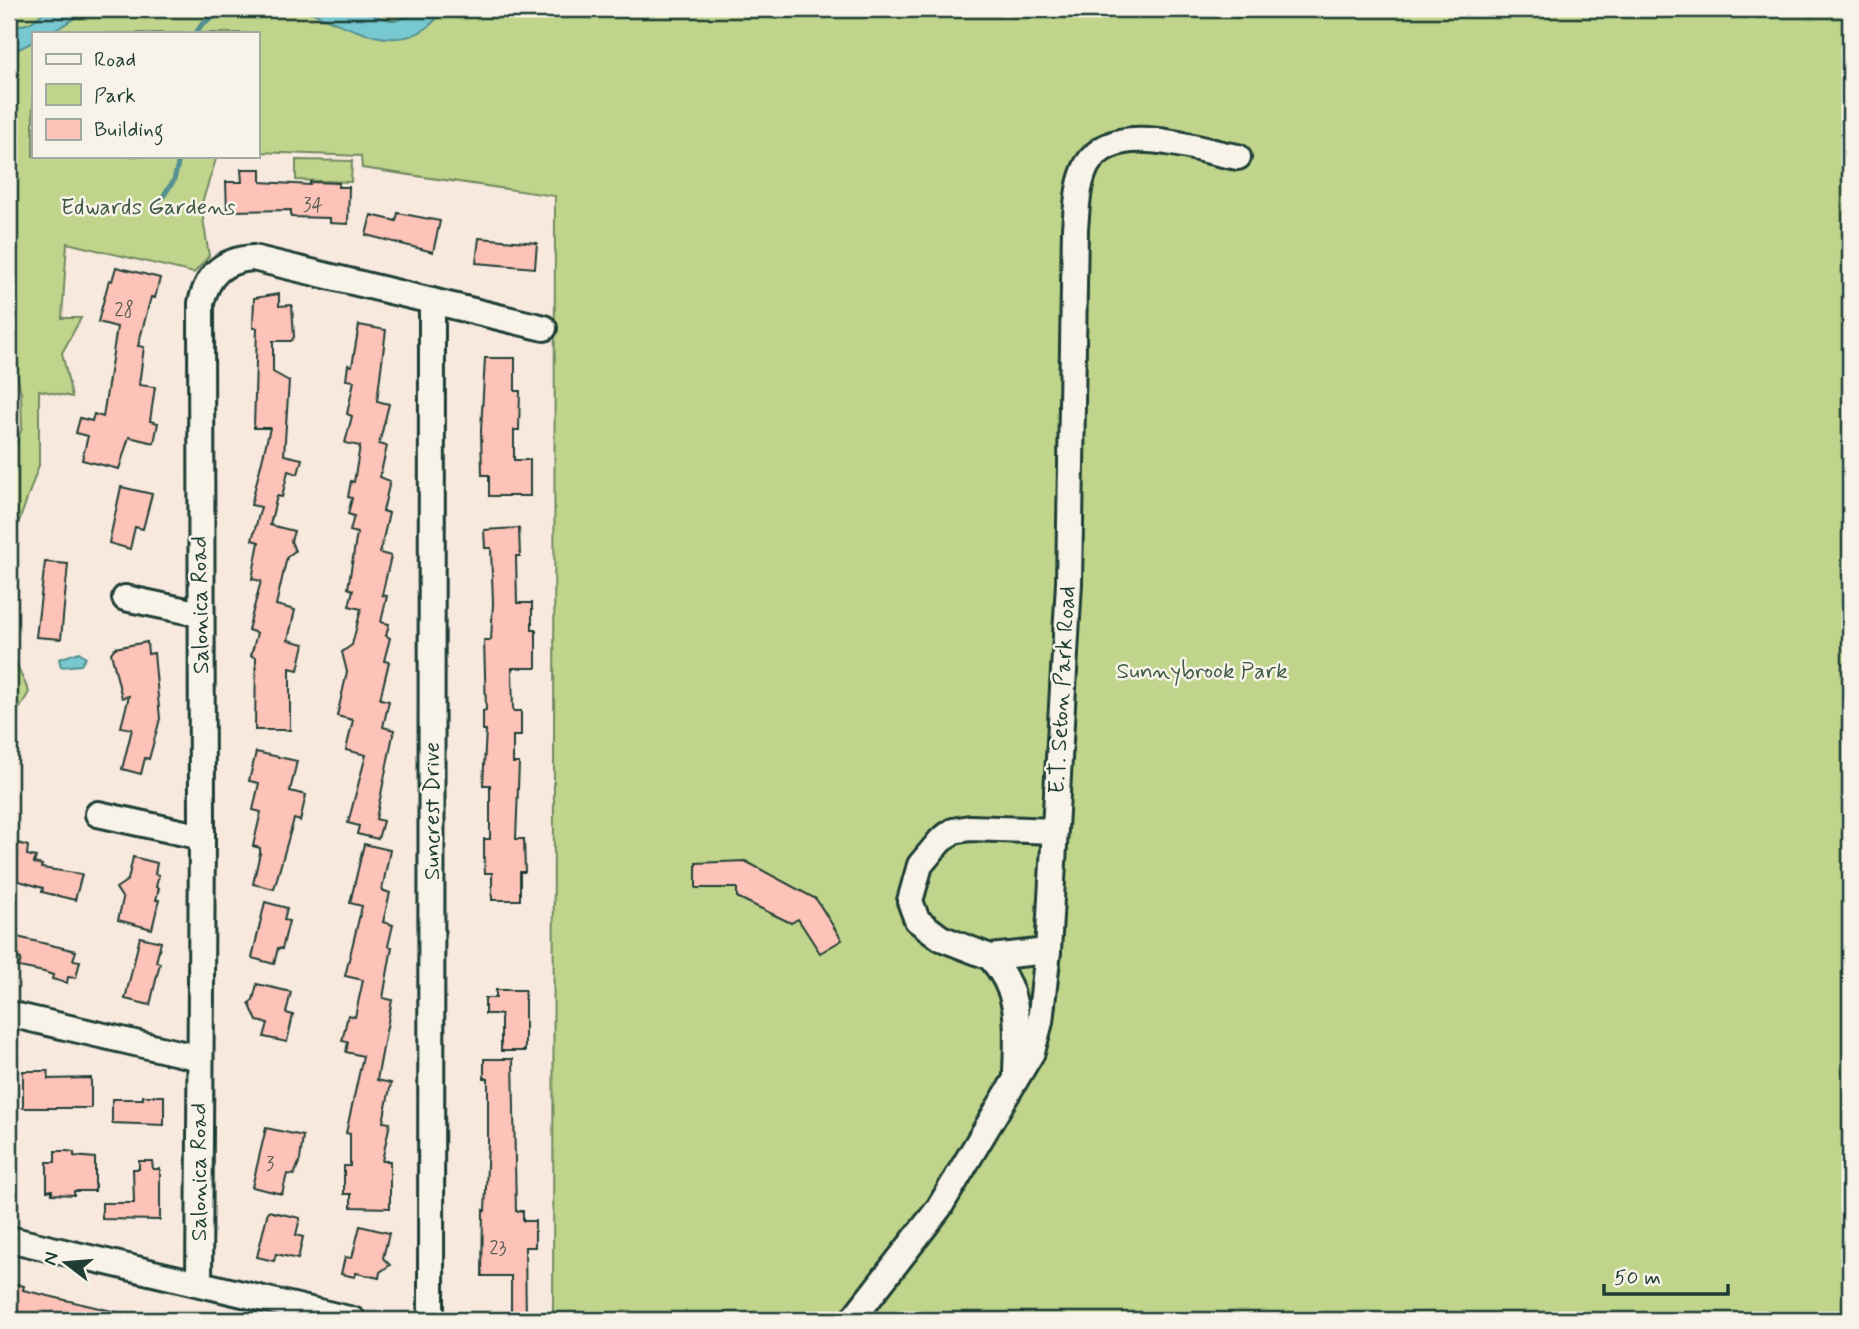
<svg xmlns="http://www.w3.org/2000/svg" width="1859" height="1329" viewBox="0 0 1859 1329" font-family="Mynerve,sans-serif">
<rect width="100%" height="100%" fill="#f8e9de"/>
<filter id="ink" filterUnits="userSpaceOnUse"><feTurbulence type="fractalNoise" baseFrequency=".0143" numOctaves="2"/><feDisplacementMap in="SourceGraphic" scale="14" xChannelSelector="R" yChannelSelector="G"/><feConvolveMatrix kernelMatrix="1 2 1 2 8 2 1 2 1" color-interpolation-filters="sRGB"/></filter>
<g filter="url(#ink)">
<g fill="#c0d58b" stroke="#708960" stroke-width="2">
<path d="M9 9H1850V1320H553L555 196 362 168 361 156 257 152V33H33V156H217L201 206 209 256 194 273 67 243 62 318H81L62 353 72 397 39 390V465L9 550V462L22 428 21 393 9 341Z"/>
<path d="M296 160 352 161 351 182 296 180Z"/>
<path d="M9 648 29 692 20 708 9 707Z"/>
</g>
<g fill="#77c8d0" stroke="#549092" stroke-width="2">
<path d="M47 9H89L51 33H33V42L19 49 9 48V24C28 28 34 21 47 9Z"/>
<path d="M303 9C320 9 338 6 355 9 381 12 391 33 417 9H445C439 15 433 24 425 29 389 54 338 22 303 9Z"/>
<path d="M79 652 86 657 81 665 61 667 59 659Z"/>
</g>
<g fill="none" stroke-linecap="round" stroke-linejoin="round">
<g stroke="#549092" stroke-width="5">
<path d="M196 33 202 24 228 9"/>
<path d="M160 201 174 180 180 156"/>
</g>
</g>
<g fill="#fec3b8" stroke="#1f3d34" stroke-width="2">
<path d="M241 169H261V182L310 185V182L339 183 338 187H349L348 224 330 223V218L291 217V210L227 211 226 182H242Z"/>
<path d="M398 213 440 221 433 252 366 235 371 215 396 221Z"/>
<path d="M479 238 537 243 535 268 476 263Z"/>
<path d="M116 267 160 278 155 298 151 297 138 346 144 347 139 385 155 387 150 421 158 423 154 443 129 437 119 469 82 460 88 436 76 433 80 418 92 421 94 414 103 417 117 327 98 322 109 280 112 281Z"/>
<path d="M279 294V306L292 305 294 337 291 341H273V372L289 381 284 455 302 459 298 474 288 471 282 497 277 496 270 525 294 531 291 541 295 551 287 557 276 605 295 610 288 640 304 644 298 670 290 668V730H255L256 657 251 656 257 633 248 630 261 581 252 579 259 542 252 540 261 507 251 505 270 428H254L257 328H253L254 298Z"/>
<path d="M359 325 386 330 377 401 389 404 379 444 387 446 380 477 390 481 383 511 389 513 380 553 391 556 382 595 387 596 381 622 389 624 386 636 390 638 384 661 389 662 380 699 389 701 383 727 394 730 376 819 383 821 378 839 357 834 359 826 348 823 366 755 346 750 353 720 337 716 347 672 342 652 352 645 361 609 349 606 353 590 348 588 357 533 350 531 354 516 348 514 352 498 348 497 351 481 354 482 360 446 345 443 352 416 347 414 354 381 346 380 348 365 352 366Z"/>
<path d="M485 358H515V391H520L519 430H514V460H530V496H489V475H482L481 430Z"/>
<path d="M121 487 152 494 143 529 135 527 130 549 109 543Z"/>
<path d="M519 528 520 556H516L517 603H532V630H536V668H512L513 711H521V736H513V763H519L516 839H524L525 872H520V900H492V873H485L484 858V839H490V785H483L486 730H483V711L486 710 484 640H491L493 603 491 548H485L484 530Z"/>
<path d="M45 562 68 564 61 639 36 637Z"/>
<path d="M147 642 148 654 154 653 160 719 149 759 145 758 141 774 122 769 132 729 121 727 129 696 122 698 111 653 115 648Z"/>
<path d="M256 752 297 761 290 791 306 795 300 821 294 819 274 889 253 884 260 853V848L253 846 261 812 253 810 259 783 249 781Z"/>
<path d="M14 842 28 846 27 855 36 857 34 863 42 865 41 868 82 874 75 900 42 892 43 888 9 878V857Z"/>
<path d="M364 844 390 850 382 890 390 893 383 922 393 925 388 946 392 947 383 998 392 1000 377 1080 391 1083 383 1122 390 1123 382 1161H390V1208L351 1207V1194H344V1166H350V1134L346 1133 363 1056 346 1052 348 1042 342 1041 348 1015 355 1017 363 980 345 976 362 906 350 903Z"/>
<path d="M133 857 157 863 155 874 159 875 156 887 159 888 156 900H159L152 929 118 920 123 899 116 888 128 880Z"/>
<path d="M745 861 816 899 842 940 820 953 798 919 791 923 737 897V888H696V863Z"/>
<path d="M265 902 287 908 284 920 289 921 282 949 278 948 274 964 252 958Z"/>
<path d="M9 935 76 951 73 960 80 961 76 978 68 977 67 983 52 979 53 975 44 972 19 967 21 959 9 956Z"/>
<path d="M140 937 161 942 156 962 160 963 150 1005 125 999Z"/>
<path d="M257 984 291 992 286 1013 293 1015 287 1042 264 1037 268 1023 257 1021 249 1003 253 1000Z"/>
<path d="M496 990H525V1051H501V1014H485V998H496Z"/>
<path d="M484 1059H513L516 1211H523V1221H535V1247H525L526 1320H511V1276H482L483 1210 485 1211 488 1142V1078H484Z"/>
<path d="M23 1071H48V1079L91 1078V1108H23Z"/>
<path d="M143 1096H164V1125L112 1123V1099H143Z"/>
<path d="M266 1128 303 1136 300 1160 294 1175 287 1174 282 1194 252 1187Z"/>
<path d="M55 1151H67L74 1152V1156L95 1158V1191H74V1195L52 1194V1190L47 1191V1162H55Z"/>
<path d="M139 1161H152L153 1169H160V1220L102 1219V1203H134L133 1169H139Z"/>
<path d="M268 1211 300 1218 296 1235 303 1237 298 1259 276 1254 274 1261 257 1257Z"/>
<path d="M360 1226 389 1233 383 1258 390 1265 380 1272 379 1278 356 1273 355 1277 341 1274 345 1257 352 1258Z"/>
<path d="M9 1282 24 1286 23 1290 129 1315V1320H42L16 1313 14 1320H9Z"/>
</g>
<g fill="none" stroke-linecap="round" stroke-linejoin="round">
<g stroke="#1f3d34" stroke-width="30">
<g id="minor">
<path d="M125 598 201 614"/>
<path d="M98 814 202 837"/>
<path d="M1048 951 990 957 941 938 917 920 910 901 920 865 940 841 953 831 970 828 1054 831"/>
<path d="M990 957C1023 995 1017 1027 1016 1074"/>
<path d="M9 1014 200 1058"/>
<path d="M9 1239 353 1320"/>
<path d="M199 1282 202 837 201 303C208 274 223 260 253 258L544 328"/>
<path d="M431 1320 432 301"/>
<path d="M852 1320 939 1208 1032 1052 1040 1022 1048 951 1069 583 1075 228C1077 208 1077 184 1087 165 1116 117 1196 151 1238 157"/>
</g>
</g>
<use href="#minor" stroke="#f7f3e8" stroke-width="24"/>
</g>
</g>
<g text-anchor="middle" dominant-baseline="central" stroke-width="5" stroke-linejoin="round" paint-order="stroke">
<g font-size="19" fill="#575e55">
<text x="313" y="205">34</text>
<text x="124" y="310">28</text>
<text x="270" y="1164">3</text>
<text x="498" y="1248">23</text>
</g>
<g font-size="23" fill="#3f5b45" stroke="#f7f3e8">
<text x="148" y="208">Edwards Gardens</text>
<text x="1202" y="672">Sunnybrook Park</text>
</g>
<g font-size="23" fill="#1f3d34" stroke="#f7f3e8">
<text transform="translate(201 605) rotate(-91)">Salonica Road</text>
<text transform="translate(1063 690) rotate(-87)">E.T. Seton Park Road</text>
<text transform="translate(433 811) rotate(-90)">Suncrest Drive</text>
<text transform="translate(200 1172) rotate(-90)">Salonica Road</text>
</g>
</g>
<rect width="1859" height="1329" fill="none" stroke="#f7f3e8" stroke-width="35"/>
<rect x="18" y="18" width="1824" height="1294" fill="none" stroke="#1f3d34" stroke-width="2.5" filter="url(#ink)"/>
<rect x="32" y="32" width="228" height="126" fill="#f7f3e8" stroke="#a1aaa0" stroke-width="2"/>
<rect x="46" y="54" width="35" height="10" fill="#f7f3e8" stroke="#a1aaa0" stroke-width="2"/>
<text x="94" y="66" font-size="21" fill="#1f3d34">Road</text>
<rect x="46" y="84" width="35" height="21" fill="#c0d58b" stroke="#a1aaa0" stroke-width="2"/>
<text x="94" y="102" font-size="21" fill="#1f3d34">Park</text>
<rect x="46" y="119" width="35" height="21" fill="#fec3b8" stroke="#a1aaa0" stroke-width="2"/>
<text x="94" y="136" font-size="21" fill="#1f3d34">Building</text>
<g transform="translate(66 1263) rotate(286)" stroke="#f7f3e8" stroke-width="5" paint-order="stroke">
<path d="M0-5L12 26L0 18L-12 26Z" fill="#1f3d34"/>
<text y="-10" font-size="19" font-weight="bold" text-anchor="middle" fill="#1f3d34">N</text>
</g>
<path d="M1604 1284v10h124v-10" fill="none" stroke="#1f3d34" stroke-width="3.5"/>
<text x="1614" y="1284" font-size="21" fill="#1f3d34" stroke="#f7f3e8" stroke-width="5" paint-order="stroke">50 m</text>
</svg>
